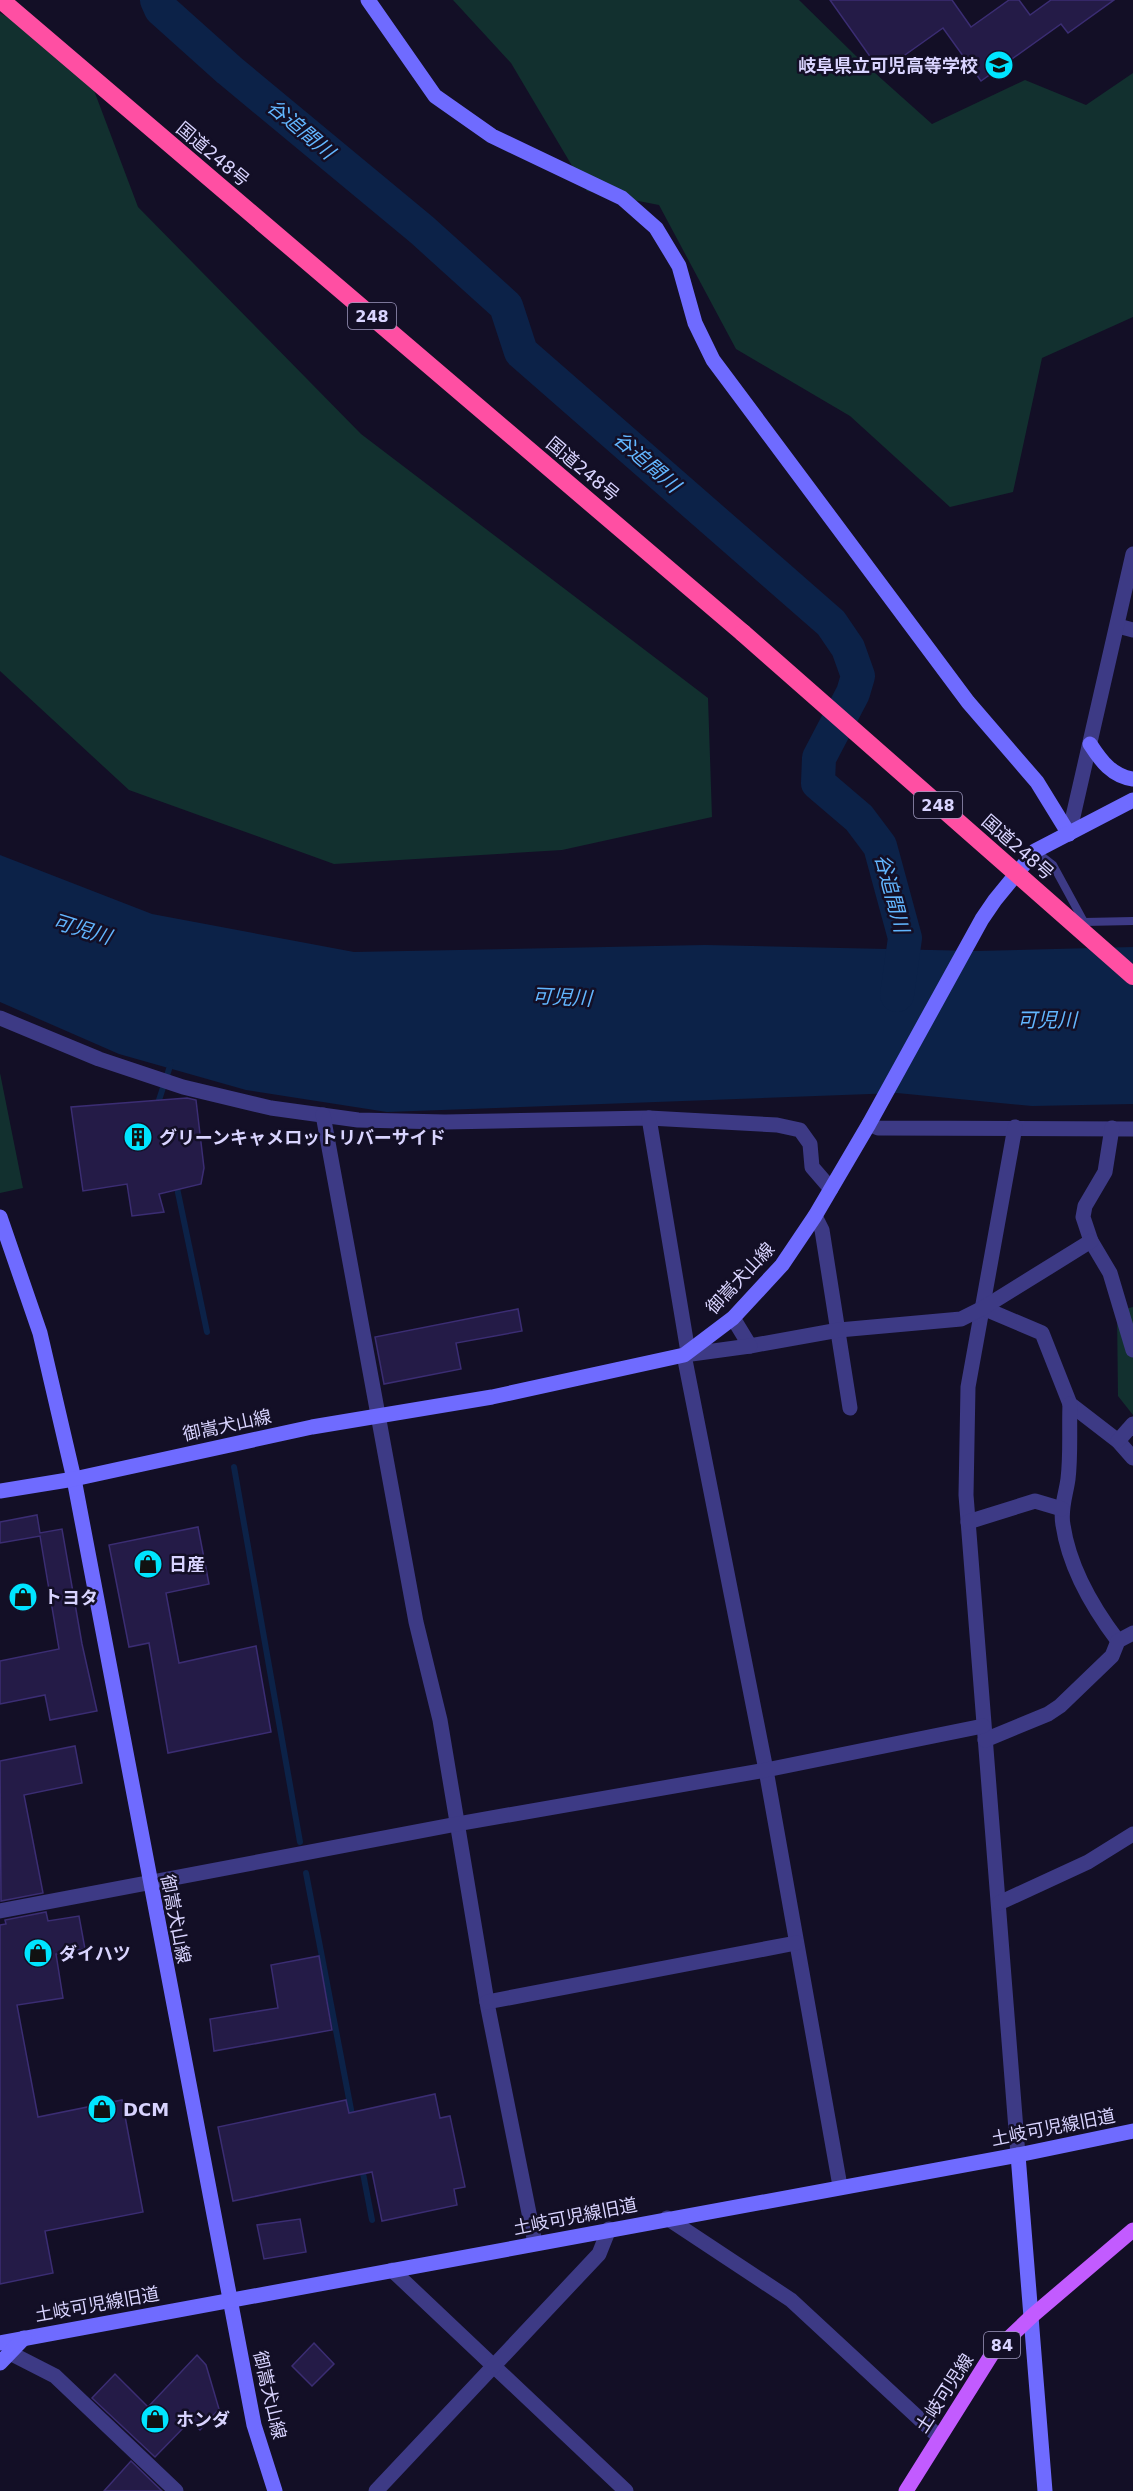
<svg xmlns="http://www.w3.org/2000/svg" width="1133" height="2491" viewBox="0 0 1133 2491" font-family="'DejaVu Sans','Noto Sans JP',sans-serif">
<rect width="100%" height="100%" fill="#130f26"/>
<g fill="#12302f">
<path d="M453 0H799L856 56 932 124 1025 80 1086 105 1133 73V317L1042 358 1013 492 950 507 850 416 736 349 659 205 587 191 511 63Z"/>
<path d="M0 13 81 56 138 207 361 434 708 698 712 817 562 850 334 864 129 790 0 671Z"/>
<path d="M0 1073 23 1188 0 1193Z"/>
<path d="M1133 1307V1415L1118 1396 1117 1311Z"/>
</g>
<path fill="#0c2248" d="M0 855 152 914 354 952 705 945 977 951 1133 947V1104L1032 1106 897 1093 387 1112 246 1090 119 1054 0 1002Z"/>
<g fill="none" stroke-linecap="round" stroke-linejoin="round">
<g stroke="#0c2248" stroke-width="6">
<path d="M161 1108 159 1100 171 1063"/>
<path d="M176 1183 207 1332"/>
<path d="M234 1467 300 1842"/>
<path d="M306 1873 353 2120"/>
<path d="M362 2168 372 2220"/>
</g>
<path stroke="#0c2248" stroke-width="34" d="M157 0 161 9 229 70 422 230 506 306 521 352 831 623 848 648 858 676 853 693 819 758 818 783 859 818 880 846 905 938 897 995"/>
</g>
<g fill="#241b47" stroke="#3b2d73" stroke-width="1.5">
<path d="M830 0H952L971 27 1009 0H1019L1030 15 1051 0H1114L1068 33 1061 24 981 81 943 28 881 72Z"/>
<path d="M187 1098 196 1100 204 1168 201 1184 159 1194 164 1212 132 1216 127 1184 83 1191 71 1107Z"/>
<path d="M518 1309 522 1331 456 1343 461 1369 384 1384 375 1337Z"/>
<path d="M37 1515 40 1533 62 1529 82 1644 97 1711 50 1720 45 1695 0 1704V1661L59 1649 40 1536 0 1543V1522Z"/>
<path d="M198 1527 209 1584 166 1593 179 1663 256 1646 271 1732 168 1753 149 1643 129 1647 109 1545Z"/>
<path d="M75 1746 82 1783 24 1795 43 1893 1 1901 0 1761Z"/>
<path d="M46 1912 48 1921 79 1916 85 1949 56 1954 63 1998 17 2005 38 2117 122 2100 143 2212 45 2231 53 2273 0 2284V1925L6 1924 5 1920Z"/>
<path d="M319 1956 332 2030 214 2051 210 2019 278 2008 271 1965Z"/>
<path d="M435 2094 440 2118 450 2116 465 2187 454 2189 457 2205 382 2221 372 2172 233 2201 218 2127 346 2100 349 2113Z"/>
<path d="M300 2219 306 2252 264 2259 257 2225Z"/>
<path d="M314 2343 334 2364 312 2386 292 2366Z"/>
<path d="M197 2355 206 2365 219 2409 200 2430 190 2421 155 2457 92 2398 115 2374 148 2407Z"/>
<path d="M131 2461 162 2491H104Z"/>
</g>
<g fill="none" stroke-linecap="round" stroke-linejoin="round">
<path stroke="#3d3a85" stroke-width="8" d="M1035 851 1053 865 1084 922 1133 921"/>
<g stroke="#3d3a85" stroke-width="15">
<path d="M1118 626 1133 630"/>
<path d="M1069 834 1133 554"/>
<path d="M0 1018 99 1059 183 1087 271 1108 358 1120 445 1122 649 1118 777 1125 800 1130 810 1144 812 1167 831 1189"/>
<path d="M323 1115 416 1622 440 1720 488 2008 535 2243"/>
<path d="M649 1118 688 1352"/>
<path d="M869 1124 878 1128 1133 1129"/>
<path d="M1015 1127 968 1387 966 1495 1018 2155"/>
<path d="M1112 1128 1105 1172 1085 1206 1083 1217 1091 1241 1110 1273 1133 1350"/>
<path d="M815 1216 822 1230 850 1408"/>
<path d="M983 1308 1042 1333 1070 1404 1118 1441 1133 1458"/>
<path d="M733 1318 750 1346 839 1330 961 1319 983 1308 1091 1241"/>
<path d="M750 1346 684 1355 766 1770 840 2186"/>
<path d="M1070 1404C1069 1429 1071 1454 1068 1479 1066 1494 1060 1509 1063 1525 1069 1566 1093 1608 1118 1641"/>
<path d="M1118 1441 1133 1424"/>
<path d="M968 1522 1035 1501 1062 1509"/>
<path d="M985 1740 1048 1714 1060 1706 1112 1656 1118 1641 1133 1633"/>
<path d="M999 1903 1088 1862 1133 1834"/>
<path d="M0 1911 457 1824 766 1770 983 1726"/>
<path d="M487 2002 796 1943"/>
<path d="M667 2218 791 2300 939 2437"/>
<path d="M392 2270 626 2491"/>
<path d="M10 2353 55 2376 176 2491"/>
<path d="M376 2491 599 2254 609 2229"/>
</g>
<g stroke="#6f6bff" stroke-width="15">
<path d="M368 0 435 96 492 136 622 198 656 228 679 266 695 323 713 360 968 702 1037 782 1069 834"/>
<path d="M1090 744C1101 761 1112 776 1133 779"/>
<path d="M0 1217 40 1333 74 1479 254 2425 275 2491"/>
<path d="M0 1491 74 1479 312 1427 492 1397 684 1355 733 1318 782 1265 815 1216 869 1124 982 919 995 900 1035 851 1133 800"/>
<path d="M1018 2155 1045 2491"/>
<path d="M0 2343 1018 2155 1133 2131"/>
<path d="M0 2363 24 2338"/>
</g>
<path stroke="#c25bff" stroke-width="15" d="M906 2491 992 2354 1032 2316 1133 2230"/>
<path stroke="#ff4fa3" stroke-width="18" d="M1 0 743 633"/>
<path stroke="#ff4fa3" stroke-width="18" d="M743 633 1133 976"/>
</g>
<defs>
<g id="school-disc" transform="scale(1.5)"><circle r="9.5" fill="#00e5ff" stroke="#130f26"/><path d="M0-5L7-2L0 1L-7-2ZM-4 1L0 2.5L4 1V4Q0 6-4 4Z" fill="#111"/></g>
<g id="building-disc" transform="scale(1.5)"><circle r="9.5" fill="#00e5ff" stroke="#130f26"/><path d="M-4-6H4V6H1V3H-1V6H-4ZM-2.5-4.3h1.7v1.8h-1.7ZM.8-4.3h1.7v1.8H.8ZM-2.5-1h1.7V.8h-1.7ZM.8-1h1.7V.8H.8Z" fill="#111"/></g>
<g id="shop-disc" transform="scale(1.5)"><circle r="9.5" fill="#00e5ff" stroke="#130f26"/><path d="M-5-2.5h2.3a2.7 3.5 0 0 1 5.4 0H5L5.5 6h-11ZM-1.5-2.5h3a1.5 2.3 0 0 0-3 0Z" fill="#111"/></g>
</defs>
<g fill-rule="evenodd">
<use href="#school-disc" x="999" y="65"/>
<use href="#building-disc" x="138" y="1137"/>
<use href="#shop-disc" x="148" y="1564"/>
<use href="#shop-disc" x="23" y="1597"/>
<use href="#shop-disc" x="38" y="1953"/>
<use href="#shop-disc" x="102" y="2109"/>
<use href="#shop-disc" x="155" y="2419"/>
</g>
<g text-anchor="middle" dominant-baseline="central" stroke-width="5" stroke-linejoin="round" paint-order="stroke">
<g fill="#130f26" stroke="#9e99be" stroke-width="1.5">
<rect x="348" y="303" width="48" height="26" rx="4.5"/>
<rect x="914" y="792" width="48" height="26" rx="4.5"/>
<rect x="984" y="2332" width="36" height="26" rx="4.5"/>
</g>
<g font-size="16" font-weight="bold" fill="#d9d4ff">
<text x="372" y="316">248</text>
<text x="938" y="805">248</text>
<text x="1002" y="2345">84</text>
</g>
<g font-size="18" font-weight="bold" fill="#d9d4ff" stroke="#130f26" text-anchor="start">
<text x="978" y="65" text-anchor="end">岐阜県立可児高等学校</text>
<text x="159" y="1137">グリーンキャメロットリバーサイド</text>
<text x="169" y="1564">日産</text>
<text x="44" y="1597">トヨタ</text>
<text x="59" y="1953">ダイハツ</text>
<text x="123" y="2109">DCM</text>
<text x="176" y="2419">ホンダ</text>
</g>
<g font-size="18" fill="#d9d4ff" stroke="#130f26">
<text transform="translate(213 154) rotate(40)">国道248号</text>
<text transform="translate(583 469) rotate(40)">国道248号</text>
<text transform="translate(1018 847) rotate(41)">国道248号</text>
<text transform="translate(740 1278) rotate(-47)">御嵩犬山線</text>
<text transform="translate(227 1425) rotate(-12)">御嵩犬山線</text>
<text transform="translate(176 1919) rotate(79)">御嵩犬山線</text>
<text transform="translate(1053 2127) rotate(-11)">土岐可児線旧道</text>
<text transform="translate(575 2216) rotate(-11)">土岐可児線旧道</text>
<text transform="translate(97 2304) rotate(-10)">土岐可児線旧道</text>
<text transform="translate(944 2393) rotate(-57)">土岐可児線</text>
<text transform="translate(270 2395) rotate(77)">御嵩犬山線</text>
</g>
<g font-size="20" font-style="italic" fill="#62b6ff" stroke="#130f26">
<text transform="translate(301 129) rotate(40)">谷追間川</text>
<text transform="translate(647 462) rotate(41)">谷追間川</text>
<text transform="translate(892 893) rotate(75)">谷追間川</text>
<text transform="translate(82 929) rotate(17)">可児川</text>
<text transform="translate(562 997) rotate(3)">可児川</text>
<text x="1047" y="1020">可児川</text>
</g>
</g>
</svg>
